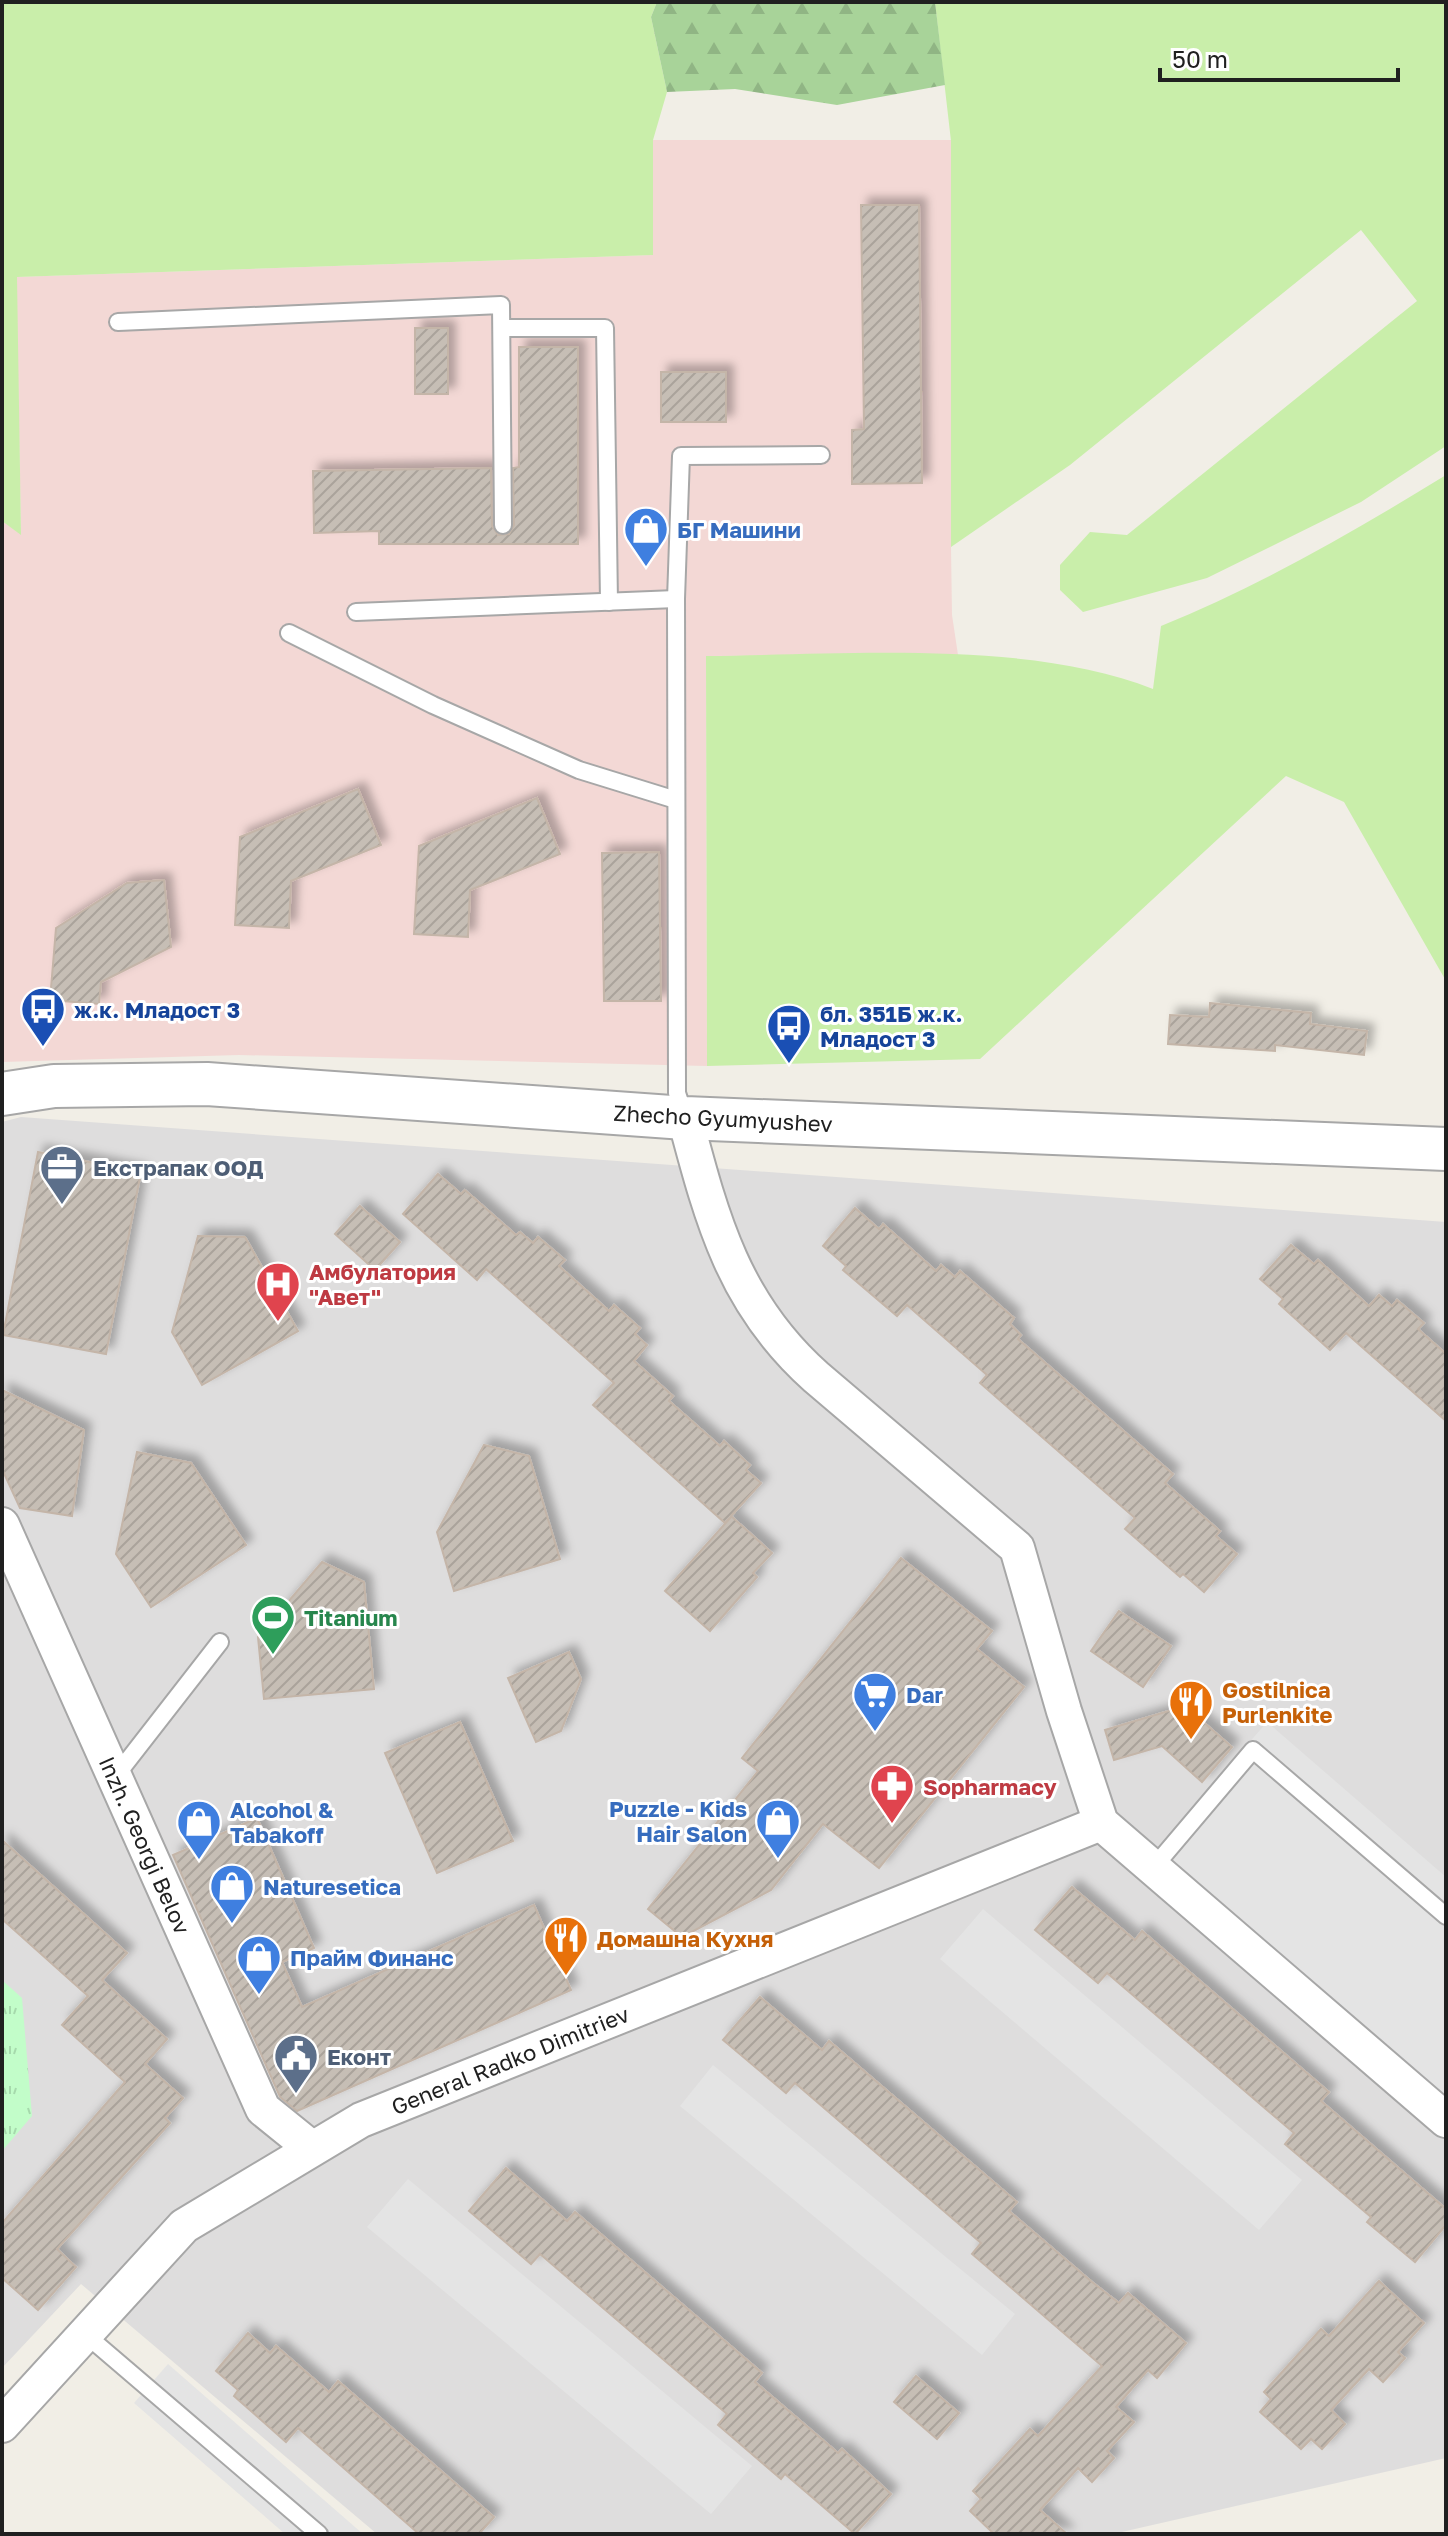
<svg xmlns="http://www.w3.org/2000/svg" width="1448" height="2536" viewBox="0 0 1448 2536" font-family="'Golos Text',sans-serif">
<defs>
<pattern id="forest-firs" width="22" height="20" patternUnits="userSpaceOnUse" patternTransform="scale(2)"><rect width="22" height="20" fill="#a8d399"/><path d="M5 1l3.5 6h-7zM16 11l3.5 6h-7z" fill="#90b584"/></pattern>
<pattern id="park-tufts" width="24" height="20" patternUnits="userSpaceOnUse" patternTransform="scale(2)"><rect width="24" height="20" fill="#c2fdc9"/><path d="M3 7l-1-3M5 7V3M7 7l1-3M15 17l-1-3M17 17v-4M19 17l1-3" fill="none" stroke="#a6d9ac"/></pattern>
<pattern id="building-hatch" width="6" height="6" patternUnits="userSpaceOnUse" patternTransform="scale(2)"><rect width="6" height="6" fill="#c6beb5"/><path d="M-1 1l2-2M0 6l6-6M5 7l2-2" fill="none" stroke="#aaa39b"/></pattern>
<filter id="shadow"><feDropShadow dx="7" dy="-7" stdDeviation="4" flood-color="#0004"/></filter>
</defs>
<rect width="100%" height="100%" fill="#f1eee6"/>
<path fill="#dedddd" d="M21 1117 1446 1222V2458L1113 2534H377L81 2284 2 2368V1122Z"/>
<path fill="#f3d8d5" d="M653 140H951V547L952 615 958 655 706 656 707 1066 239 1055 2 1062V521L21 534 16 277 652 255Z"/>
<g fill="#c9eeaa">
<path d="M2 2H657L651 17 667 92 653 140V255L17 277 21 535 2 521Z"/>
<path d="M935 2H1446V446L1361 502 1207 578 1083 612 1060 590V565L1090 532 1127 535 1417 301 1361 230 1070 465 951 547V141Z"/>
<path d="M1446 475V981L1344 802 1286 776 980 1059 707 1066 706 656C839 655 1030 639 1153 689L1161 626C1260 586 1355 531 1446 475Z"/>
</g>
<path fill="url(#forest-firs)" d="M657 2H935L945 85 837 105 735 89 667 92 651 17Z"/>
<path fill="url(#park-tufts)" d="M2 1980 22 1998 32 2116 2 2151Z"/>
<g fill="#e4e4e4">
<path d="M1267 1722 1446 1877V2108L1146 1862Z"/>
<path d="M983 1909 1302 2180 1259 2230 940 1959Z"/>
<path d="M713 2065 1015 2314 982 2355 680 2106Z"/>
<path d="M408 2179 752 2466 711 2514 367 2227Z"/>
<path d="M168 2364 363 2534H285L134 2403Z"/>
</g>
<g fill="url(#building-hatch)" stroke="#c4b5a8" stroke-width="2" filter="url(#shadow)">
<path d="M861 205H919L922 483 852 484V430L864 429Z"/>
<rect x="415" y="328" width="33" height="66"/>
<path d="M519 347H578V544H379V531L314 533 313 471 491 468 492 526 498 535 509 534 514 525 513 468 519 467Z"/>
<rect x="661" y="372" width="65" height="50"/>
<path d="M358 789 381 845 291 881 289 928 235 925 240 837Z"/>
<path d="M537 798 560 854 470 890 468 937 414 934 419 846Z"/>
<path d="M659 852 661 1001H604L602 853Z"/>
<path d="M164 880 171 947 101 982 99 1004 50 1000 56 928 127 883Z"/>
<path d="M1210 1003 1311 1013 1310 1024 1367 1031 1364 1055 1275 1045V1051L1168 1044 1170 1015 1209 1017Z"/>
<path d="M38 1152 141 1172 106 1354 3 1335Z"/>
<path d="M438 1174 461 1194 465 1190 516 1235 520 1232 533 1243 538 1237 565 1260 559 1266 609 1311 614 1305 640 1328 635 1334 647 1345 634 1361 673 1396 669 1401 720 1446 724 1441 750 1465 746 1470 761 1483 731 1516 772 1553 753 1573 757 1577 710 1631 665 1591 731 1517 725 1523 593 1405 614 1383 486 1269 477 1280 403 1214Z"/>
<path d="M360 1206 400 1242 375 1270 335 1234Z"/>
<path d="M855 1208 879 1229 883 1224 936 1271 941 1265 955 1277 960 1271 1014 1318 1010 1324 1021 1335 1018 1339 1173 1474 1165 1483 1220 1531 1216 1536 1237 1554 1204 1592 1183 1574 1180 1577 1125 1529 1135 1518 980 1383 987 1375 907 1305 897 1316 843 1270 846 1266 823 1246Z"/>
<path d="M198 1236 245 1237 298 1331 202 1385 172 1332Z"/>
<path d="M1291 1245 1314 1264 1318 1260 1369 1306 1379 1295 1392 1306 1397 1300 1424 1323 1418 1329 1446 1354V1421L1346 1333 1330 1350 1279 1304 1283 1299 1260 1279Z"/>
<path d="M2 1390 84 1430 72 1516 20 1508 2 1469Z"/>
<path d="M484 1445 529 1456 560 1559 454 1591 437 1532Z"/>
<path d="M137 1452 191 1463 246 1545 151 1607 116 1554Z"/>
<path d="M901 1558 992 1631 977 1649 1024 1687 879 1868 823 1824 771 1890 682 1937 648 1909 758 1771 742 1758Z"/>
<path d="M322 1562 364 1582 374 1689 264 1699 258 1637Z"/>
<path d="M1119 1611 1171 1646 1143 1687 1091 1651Z"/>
<path d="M569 1652 581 1679 561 1731 536 1742 508 1678Z"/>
<path d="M1185 1706 1232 1747 1202 1782 1162 1746 1114 1760 1105 1730Z"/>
<path d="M460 1722 513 1841 437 1873 385 1753Z"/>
<path d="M257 1818 314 1948 282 1962 302 2007 534 1905 571 1990 297 2111 280 2097 173 1855Z"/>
<path d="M2 1840 127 1953 102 1980 167 2039 145 2064 183 2098 165 2118 170 2123 57 2249 76 2267 38 2310 2 2278V2223L125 2082 62 2025 88 1996 2 1919Z"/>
<path d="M1072 1887 1135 1940 1142 1931 1329 2092 1321 2101 1446 2209V2225L1415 2262 1367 2222 1371 2217 1285 2144 1294 2133 1107 1973 1098 1983 1035 1930Z"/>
<path d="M760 1997 822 2050 829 2041 1017 2202 1009 2211 1092 2282 1119 2303 1128 2293 1186 2343 1157 2378 1148 2370 1116 2407 1134 2422 1107 2451 1114 2458 1092 2482 1078 2468 1040 2510 1067 2534H994L970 2511 981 2499 973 2491 1030 2429 1038 2436 1102 2366 972 2254 981 2243 795 2083 786 2093 723 2040Z"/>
<path d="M506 2168 567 2221 575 2212 762 2373 755 2382 838 2453 842 2449 891 2494 855 2534 785 2474 781 2479 718 2425 727 2414 540 2254 531 2264 469 2211Z"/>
<path d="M1379 2281 1424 2323 1398 2352 1405 2358 1383 2382 1369 2369 1331 2410 1345 2424 1322 2449 1311 2439 1301 2449 1260 2412 1271 2399 1264 2392 1321 2329 1329 2336Z"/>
<path d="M248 2333 270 2353 276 2346 329 2392 338 2381 494 2517 479 2534H419L298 2428 286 2442 234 2396 238 2390 216 2371Z"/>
<path d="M916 2376 959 2413 937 2439 894 2402Z"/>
</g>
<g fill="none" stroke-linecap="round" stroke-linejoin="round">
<g stroke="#a7a7a7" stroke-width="20">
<g id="service">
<path d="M118 322 501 305 503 525"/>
<path d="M502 328H605L609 602"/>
<path d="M356 612 676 599"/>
<path d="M289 633 433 705 579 770 676 800"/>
<path d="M685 1117 677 1093 676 599 681 456 821 455"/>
<path d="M115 1777 220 1642"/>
<path d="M1153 1868 1253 1750 1446 1916"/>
<path d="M85 2334 319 2534"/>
</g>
</g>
<g stroke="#a7a7a7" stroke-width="38">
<g id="minor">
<path d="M685 1118C712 1220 734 1304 816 1377L1017 1548 1064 1711 1101 1823 1446 2120"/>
<path d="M2 1525 263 2109 310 2147"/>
<path d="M2 2425 184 2226 361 2120 1101 1823"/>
</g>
</g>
<g stroke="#a7a7a7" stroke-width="46">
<path id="tertiary" d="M2 1094 54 1086 207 1084 685 1118 1446 1149"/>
</g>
<use href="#service" stroke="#fff" stroke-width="16"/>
<use href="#minor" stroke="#fff" stroke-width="34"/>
<use href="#tertiary" stroke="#fff" stroke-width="42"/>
</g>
<defs>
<g id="shop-pin" transform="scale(2.3)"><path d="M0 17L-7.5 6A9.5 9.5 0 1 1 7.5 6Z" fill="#3f7fe0" stroke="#fff"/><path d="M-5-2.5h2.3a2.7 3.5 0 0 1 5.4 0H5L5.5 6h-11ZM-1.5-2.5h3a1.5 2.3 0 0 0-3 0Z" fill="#fff"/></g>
<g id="bus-pin" transform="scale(2.3)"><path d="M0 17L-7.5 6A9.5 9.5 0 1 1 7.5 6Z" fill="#1a4fb4" stroke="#fff"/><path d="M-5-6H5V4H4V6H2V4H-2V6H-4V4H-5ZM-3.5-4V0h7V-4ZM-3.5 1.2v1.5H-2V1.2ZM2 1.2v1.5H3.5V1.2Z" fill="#fff"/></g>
<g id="office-pin" transform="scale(2.3)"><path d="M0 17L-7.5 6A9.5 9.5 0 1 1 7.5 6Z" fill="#5c6f8a" stroke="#fff"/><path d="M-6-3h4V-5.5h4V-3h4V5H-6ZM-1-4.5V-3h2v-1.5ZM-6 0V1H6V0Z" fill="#fff"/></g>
<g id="hospital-pin" transform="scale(2.3)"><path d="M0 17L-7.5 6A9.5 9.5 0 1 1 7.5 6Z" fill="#e0444e" stroke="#fff"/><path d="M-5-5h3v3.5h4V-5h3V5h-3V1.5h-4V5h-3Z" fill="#fff"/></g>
<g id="stadium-pin" transform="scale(2.3)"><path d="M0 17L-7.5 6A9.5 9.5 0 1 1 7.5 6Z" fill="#2e9e5b" stroke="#fff"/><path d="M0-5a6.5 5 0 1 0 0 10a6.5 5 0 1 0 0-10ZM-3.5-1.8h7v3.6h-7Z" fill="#fff"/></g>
<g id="supermarket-pin" transform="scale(2.3)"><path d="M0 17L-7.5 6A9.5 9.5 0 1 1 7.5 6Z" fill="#3f7fe0" stroke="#fff"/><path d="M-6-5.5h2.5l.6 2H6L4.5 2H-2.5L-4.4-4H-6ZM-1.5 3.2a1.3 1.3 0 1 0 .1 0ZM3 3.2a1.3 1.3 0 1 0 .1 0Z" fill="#fff"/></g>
<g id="restaurant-pin" transform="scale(2.3)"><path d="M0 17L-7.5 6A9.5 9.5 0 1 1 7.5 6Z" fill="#e8710a" stroke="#fff"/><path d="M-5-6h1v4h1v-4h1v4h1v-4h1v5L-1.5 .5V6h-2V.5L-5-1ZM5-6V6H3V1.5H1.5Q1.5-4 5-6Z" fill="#fff"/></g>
<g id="pharmacy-pin" transform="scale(2.3)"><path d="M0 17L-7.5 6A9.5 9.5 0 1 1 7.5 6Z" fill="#e0444e" stroke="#fff"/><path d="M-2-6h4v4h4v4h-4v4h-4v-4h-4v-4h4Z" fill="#fff"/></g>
<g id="civic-pin" transform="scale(2.3)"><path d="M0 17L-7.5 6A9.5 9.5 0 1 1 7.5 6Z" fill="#5c6f8a" stroke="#fff"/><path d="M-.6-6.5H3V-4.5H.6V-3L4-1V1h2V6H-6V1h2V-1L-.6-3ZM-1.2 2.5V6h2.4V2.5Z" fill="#fff"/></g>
</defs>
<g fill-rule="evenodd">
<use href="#shop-pin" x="646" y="529"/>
<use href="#bus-pin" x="43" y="1009"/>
<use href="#bus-pin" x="789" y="1026"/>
<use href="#office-pin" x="62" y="1167"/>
<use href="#hospital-pin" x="278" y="1284"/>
<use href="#stadium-pin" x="273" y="1617"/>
<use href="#supermarket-pin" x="875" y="1694"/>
<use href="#restaurant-pin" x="1191" y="1702"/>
<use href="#pharmacy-pin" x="892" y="1786"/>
<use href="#shop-pin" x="778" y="1821"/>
<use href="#shop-pin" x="199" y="1822"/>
<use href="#shop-pin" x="232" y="1886"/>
<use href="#restaurant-pin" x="566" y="1938"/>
<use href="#shop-pin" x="259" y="1957"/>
<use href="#civic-pin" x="296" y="2056"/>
</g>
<g text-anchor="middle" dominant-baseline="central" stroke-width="6" stroke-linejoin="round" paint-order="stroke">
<g font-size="22" font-weight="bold" fill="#366cbe" stroke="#fff" text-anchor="start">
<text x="677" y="529">БГ Машини</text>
<text x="906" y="1694">Dar</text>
<text x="747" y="1808" text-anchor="end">Puzzle - Kids<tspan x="747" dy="25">Hair Salon</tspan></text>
<text x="230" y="1809">Alcohol &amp;<tspan x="230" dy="25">Tabakoff</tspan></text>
<text x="263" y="1886">Naturesetica</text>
<text x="290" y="1957">Прайм Финанс</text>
</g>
<g font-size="22" font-weight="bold" fill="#164399" stroke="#fff" text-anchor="start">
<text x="74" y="1009">ж.к. Младост 3</text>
<text x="820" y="1013">бл. 351Б ж.к.<tspan x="820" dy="25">Младост 3</tspan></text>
</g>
<g font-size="22" fill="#202020" stroke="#fff">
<text transform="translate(723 1118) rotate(3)">Zhecho Gyumyushev</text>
<text transform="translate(145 1845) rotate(66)">Inzh. Georgi Belov</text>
<text transform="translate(510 2060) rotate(-22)">General Radko Dimitriev</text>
</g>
<g font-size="22" font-weight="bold" fill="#4e5e75" stroke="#fff" text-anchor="start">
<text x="93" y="1167">Екстрапак ООД</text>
<text x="327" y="2056">Еконт</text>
</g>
<g font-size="22" font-weight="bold" fill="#be3a42" stroke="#fff" text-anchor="start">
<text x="309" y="1271">Амбулатория<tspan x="309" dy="25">"Авет"</tspan></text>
<text x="923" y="1786">Sopharmacy</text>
</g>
<g font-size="22" font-weight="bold" fill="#27864d" stroke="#fff" text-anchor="start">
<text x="304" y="1617">Titanium</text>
</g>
<g font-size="22" font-weight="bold" fill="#c56008" stroke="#fff" text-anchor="start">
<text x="1222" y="1689">Gostilnica<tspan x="1222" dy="25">Purlenkite</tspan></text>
<text x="597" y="1938">Домашна Кухня</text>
</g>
</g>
<rect width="1448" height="2536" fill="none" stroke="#202020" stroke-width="8"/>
<path d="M1160 68v12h238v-12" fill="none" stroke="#202020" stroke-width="4"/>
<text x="1172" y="68" font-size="24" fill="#202020" stroke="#ffffff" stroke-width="6" paint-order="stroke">50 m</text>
</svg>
